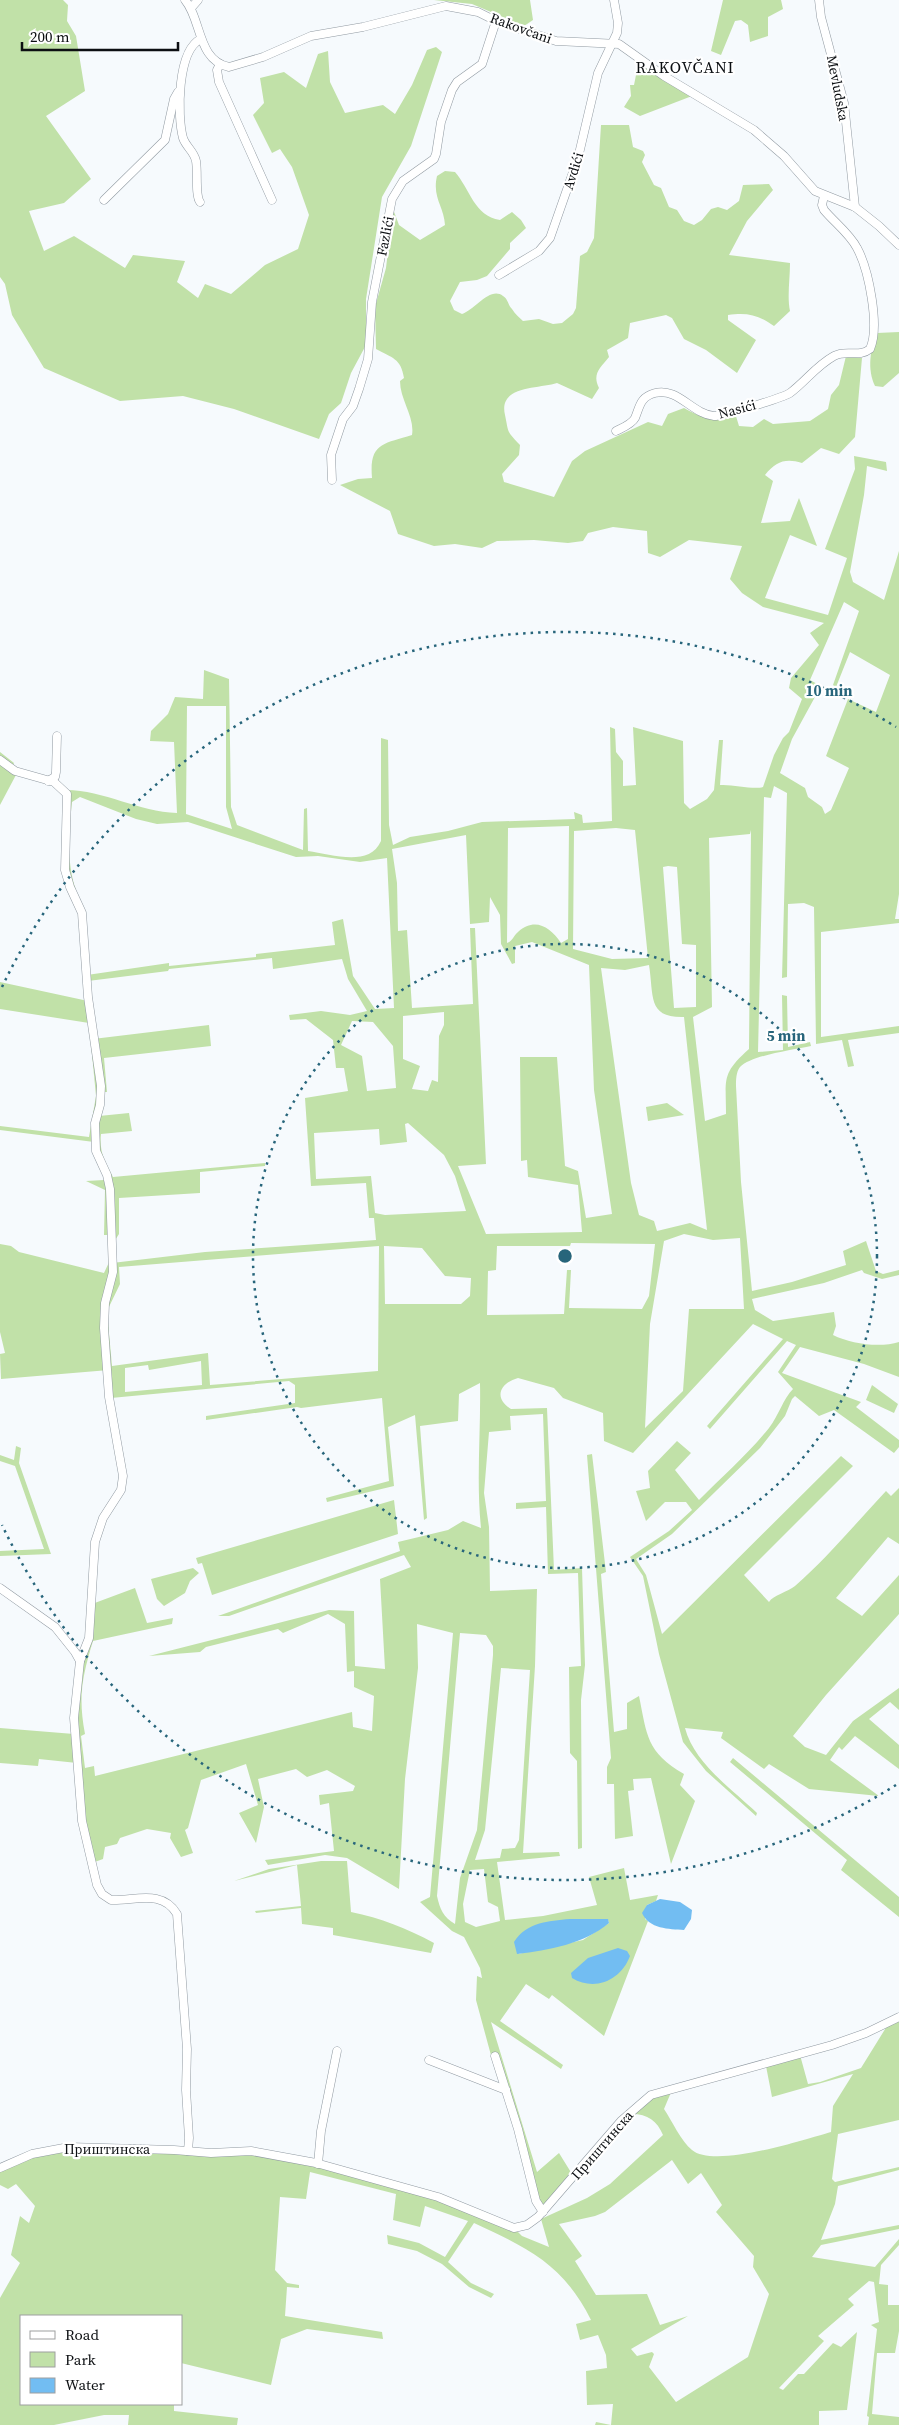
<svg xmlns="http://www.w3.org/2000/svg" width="899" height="2425" viewBox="0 0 899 2425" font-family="'Source Serif 4',serif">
<rect width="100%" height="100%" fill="#f6fafd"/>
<g fill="#c1e1a8" fill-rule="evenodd">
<path d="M0 0H63L68 5 67 21 76 36 85 91 46 116 91 179 64 203 29 211 44 251 74 236 125 268 133 255 185 261 177 282 198 298 205 284 231 294 265 265 298 249 309 215 292 167 280 149 272 153 253 115 264 103 260 78 284 72 306 88 318 54 328 51 330 82 345 113 383 105 395 114 412 85 427 50 436 47 442 52 411 146 382 197 366 299V345L351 373 341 403 329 414 319 439 234 409 183 396 120 401 44 368 12 315 5 284 0 277Z"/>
<path d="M434 0H530L533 20 524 26 472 4Z"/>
<path d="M723 0H781L783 9 768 17V36L750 42 748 25 741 20 735 21 721 55 711 51Z"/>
<path d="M641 64 692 96 640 116 624 107 631 96 630 85H634L638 65Z"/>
<path d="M601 125H629L633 147 643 151 645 155 642 162 654 185 661 188 669 207 677 210 684 221 694 225 702 220 711 209 718 207 727 210 739 201 743 185 769 184 773 190 747 221 729 255 790 263C790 279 787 297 790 311L774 326C759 315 747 312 728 315V320L756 340 737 373 706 350 684 339 672 318 666 315 630 323 628 338 607 350 609 357C600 368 592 374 599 388L592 399 557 383C539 389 498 385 505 415 509 434 506 430 520 445L519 455 502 474 504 482 554 497 572 461 585 451 648 422 662 426 668 414 684 408C706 420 712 421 735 413L739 426 753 427 764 419 773 424 810 421 828 409 831 395 839 385 846 356 862 358 855 437 839 454 821 448 802 463C786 458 776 461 765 475L773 481 761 523 790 521 799 498 817 546 790 535 765 598 828 615 847 558 825 549 855 469 854 456 886 462 887 471 867 466 864 495 850 572 853 582 884 600 899 551V894L895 919H899V923L821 932V1037L899 1026V1033L848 1040 854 1066 848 1067 842 1040 816 1044 814 907 804 903 788 904 787 977 782 978 787 793 774 786 771 798 764 797 758 1052 783 1050 782 995 787 996 788 1047 810 1042 811 1046C793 1050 752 1055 740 1067 736 1072 736 1080 736 1086L741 1182 752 1291 792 1282 846 1265 843 1251 866 1241 876 1271 883 1274 899 1270V1275L882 1279 864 1273 862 1270 824 1283 752 1299 755 1310 773 1321 834 1312 836 1326 833 1335C851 1344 880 1348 899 1342V1377L864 1364 800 1347 782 1373 861 1402 856 1407 899 1440V1447L894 1453 834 1410 819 1416 795 1396 792 1399 785 1416 760 1448 672 1534 636 1559 646 1575 662 1634 841 1456 853 1466 744 1575 769 1602C773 1595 788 1592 795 1586 828 1557 856 1523 886 1491L891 1496 899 1488V1544L888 1537 836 1598 862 1616 899 1575V1614L826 1695 793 1736 805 1747 826 1755 853 1721 899 1688V1710L890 1702 869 1719 899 1745V1769L855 1736 842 1750 839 1747 830 1760 879 1796 809 1789 769 1764 764 1769 721 1738 723 1732 685 1728C694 1763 732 1789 757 1813L756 1816 706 1771 683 1742 659 1654 643 1576 630 1557 669 1531 692 1510 686 1502H665L646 1521 636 1491 650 1488 648 1471 677 1441 691 1453 675 1470 699 1500C723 1476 748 1454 769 1428 779 1415 783 1399 793 1389L778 1372 796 1345 787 1341 710 1429 707 1426 783 1339 753 1324 633 1453 604 1441 603 1413 563 1398 554 1388 518 1378C500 1383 493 1398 511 1409L547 1408 554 1570 582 1568 585 1665 581 1700 582 1848 578 1849 577 1761 570 1753 569 1667 581 1666 578 1573 548 1574 546 1507 516 1509V1503L546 1501 543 1414 510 1416 511 1430 489 1432 484 1493 489 1527 490 1591 537 1589 535 1666 523 1853 559 1852 560 1856 497 1862 505 1920 543 1916 597 1905 589 1877 624 1868 630 1900 658 1895 656 1901 647 1905 645 1919 648 1921 604 2036 552 1995 549 1999 526 1984 500 2021 563 2065 561 2069 491 2022 537 2172 559 2153 572 2174 542 2206H540L500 2068 495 2070 476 2000 477 1976 482 1978 480 1968 464 1937 452 1931 420 1902 430 1897 453 1633 417 1624 418 1668 405 1779 399 1889 347 1858 325 1855 268 1865 265 1860 334 1851 329 1803 320 1805 319 1795 353 1791 355 1786 327 1770 307 1777 296 1769 258 1779 264 1807 256 1843 239 1813 258 1805 246 1764 201 1780 188 1828 185 1830 193 1853 181 1857 170 1838 171 1833 147 1829 120 1838 117 1844 105 1847 103 1859 92 1863 84 1826 75 1711 92 1604 135 1588 147 1623 173 1618 172 1624 93 1641C82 1677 78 1697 85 1734L81 1736 85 1768 94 1766 95 1776 352 1712 353 1727 372 1731 374 1696 354 1687V1671L347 1672 345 1624 328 1614 283 1633 278 1629 206 1647 200 1652 149 1656 329 1610 354 1611 355 1666 385 1669 380 1579 411 1567 404 1555 229 1616H218L400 1551 398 1542 448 1530 463 1521 481 1528C476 1480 481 1431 480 1383L459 1394 458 1421 420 1426 427 1518 424 1520 415 1415 388 1427 394 1486 327 1502 326 1498 389 1481 382 1398 301 1408 297 1407 206 1420V1416L295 1403V1385L289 1381 111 1398 109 1370 1 1379 0 1354 5 1353 0 1332V1244L11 1246 19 1252 104 1273 111 1258 112 1263 205 1252 376 1240 374 1218H369L366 1183 311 1186 305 1098 348 1091 344 1068H336L333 1040 306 1019 290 1020 289 1015 321 1011 350 1015 367 1011 348 979 342 959 273 969 272 958 169 969 168 971 88 981 87 975 169 963V966L256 957V954L335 945 332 922 343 919 353 976 375 1009 394 1008 387 858 360 862 318 856 296 857 188 822 157 824 136 819 80 797 72 802C69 830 66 862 76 890L74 892 67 879 66 790C104 790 139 812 177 813L174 742 150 741 151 731 168 714 175 697 203 699 204 670 229 679 231 807 237 825 303 850 304 809 307 808 308 851C331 854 369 868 381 841V738L388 740 389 825 393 845 410 837 448 831 482 822 575 819 574 812 582 815 583 823 612 821 610 727 615 729 616 752 623 761V786L636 785 633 727 683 741 684 803 690 809 707 799 714 790 719 740H723L720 785C733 784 753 790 763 787L774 755 783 738 789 732 802 699 789 688 791 678 819 645 810 633 824 623 763 607 742 593 730 579 742 546 689 540 660 557 648 553 647 531 613 527 588 533 583 541 568 543 534 540 497 541 482 548 455 544 434 546 398 534 390 511 340 485 358 479 372 478C369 443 383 444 412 435 415 417 400 400 400 381L404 378C401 358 392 358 376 349L375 307 386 268 393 209 399 225 420 240 445 225C444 206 432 198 437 176L445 171 455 172C470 189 474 216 500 220L512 212 521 220 526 228 510 243V249L487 276 477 280 460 282 450 301 454 310 462 314C475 310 490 286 503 296 508 299 508 305 512 309 515 314 519 317 523 321L539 319 553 324 562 323 573 314 576 308 580 256 587 252 594 238ZM844 602 859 611 833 685 836 687 850 652 890 675 876 712 848 699 826 756 849 768 831 810 825 814 822 807 808 797 805 788 780 773 792 739 821 686 810 680ZM187 706H226V807L232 829 186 814ZM569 826 568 939 561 943C550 927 535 917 518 932 513 936 513 941 507 943L508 828ZM616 828 635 830 648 958 612 959 573 949 574 831ZM751 830 749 1049C721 1074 726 1079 726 1114L705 1121 693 1017 712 1007 709 838 750 834ZM466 835 470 924 489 922 490 897 500 915 501 944 512 964 515 963V946L532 942 589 965 594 1090 612 1214 586 1218 578 1171 565 1166 557 1057H520L521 1161 527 1160 528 1177 578 1185 582 1232 486 1234 458 1166 486 1164 475 928H470L473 1004 412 1008 407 930 398 931 397 883 392 849ZM668 866 677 867 682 944 696 945V1007L674 1008 663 867ZM649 965C654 996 647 1018 684 1017L707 1230 690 1223 657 1231 654 1221 639 1215 631 1183 601 968 625 970ZM444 1012V1025L439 1036 438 1082 432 1080 428 1091 412 1089 420 1066 403 1059V1016ZM352 1021 373 1022 393 1046 396 1088 367 1091 362 1056 341 1045ZM408 1123 444 1155 455 1176 466 1211 385 1215 375 1213 371 1176 316 1179 314 1133 379 1129 380 1145 407 1142 405 1124ZM684 1234 713 1240 740 1238 744 1309H689L683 1391 645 1428 650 1324 664 1241ZM571 1243 655 1244 649 1296 642 1309 569 1308 571 1270H567L564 1314 487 1315 488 1271 496 1270 497 1246H570ZM379 1246 378 1371 210 1385 208 1353 112 1366 107 1311 120 1284 119 1267ZM384 1246 422 1248 445 1276 471 1278 470 1296 461 1304H385ZM201 1361 202 1385 125 1392V1368L148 1365 149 1370ZM460 1633 486 1635 493 1646V1655L477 1830 460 1878 455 1924C443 1917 440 1909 437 1896ZM501 1668 530 1670 519 1840 515 1848 502 1849 500 1858 475 1860 485 1830ZM484 1869 488 1902 498 1907 500 1921 476 1927 465 1922 463 1904 470 1870ZM570 1919 608 1920 609 1923 583 1940 518 1954Z"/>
<path d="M899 332V373L883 387 875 386C867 370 870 349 877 333Z"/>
<path d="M0 752 14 763 12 768 17 773 0 805Z"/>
<path d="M0 982 88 1001 93 1039 209 1025 211 1046 104 1058 107 1092H102L99 1116 129 1113 132 1131 101 1134C99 1152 105 1162 113 1177L265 1163V1166L200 1172V1193L119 1198V1234L112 1245 109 1235H104L105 1190 86 1181 104 1180 105 1172 94 1142 0 1130V1126L89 1137 96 1096 89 1023 0 1009Z"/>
<path d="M667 1103 684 1115 648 1121 646 1107Z"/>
<path d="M872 1385 898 1404 894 1413 866 1400Z"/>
<path d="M16 1446 21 1448 19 1463 51 1554 0 1556V1551L44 1549 15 1466 0 1461V1455L14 1460Z"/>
<path d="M592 1454 606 1572 601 1574 614 1732 627 1729V1703L639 1696C647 1735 646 1752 684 1774L680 1785 695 1801 671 1864 651 1778 633 1779 634 1790 628 1791 633 1836 615 1839 614 1784H607V1767L611 1758 587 1455Z"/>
<path d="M394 1500 398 1534 212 1595 202 1563 198 1564 196 1558Z"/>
<path d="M193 1568 199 1573 190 1581 185 1593 164 1606 157 1599 151 1579Z"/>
<path d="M0 1728 74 1734 77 1763 39 1759 38 1766 0 1763Z"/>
<path d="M733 1758 899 1897V1917L841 1870 847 1860 730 1762Z"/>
<path d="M321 1861H347L351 1912C381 1918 406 1928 434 1943L431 1953 333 1935V1928L302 1924 301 1908 256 1913 255 1911 301 1906 297 1865 234 1881 269 1869Z"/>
<path d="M899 2019V2120L838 2134 832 2179 835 2182 899 2167V2170L838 2186 835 2204 821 2240 899 2225V2229L821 2245 812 2257 875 2267 899 2239V2245L881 2265 879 2284 888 2285V2305H899V2331L895 2353H877L872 2414 899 2417V2425H868L869 2417 867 2416 877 2329 871 2325 879 2322 874 2282 869 2281 848 2299 854 2305 818 2336 824 2341 779 2388 783 2390 798 2374H804L833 2343 841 2347 857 2332 847 2410 819 2411V2425H595L596 2422 611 2425 613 2404 587 2405 586 2371 607 2368 606 2355 598 2335 580 2340 576 2324 591 2320C563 2264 528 2248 474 2223L448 2262 471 2283 494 2294 491 2298 469 2287 442 2264 417 2251 388 2244 387 2235 419 2243 445 2257 468 2221 425 2206 420 2227 393 2220 396 2194 310 2172 306 2199 280 2197 275 2270 287 2283 299 2285V2288L287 2287 285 2316 382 2332 383 2339 307 2329 281 2339 271 2385 181 2363V2316H21V2404H174V2411L238 2418 237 2425H128L129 2415H104L54 2425H0V2298L20 2263 11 2255 20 2216 29 2223 35 2206 16 2184 8 2189 0 2185V2169L34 2155 67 2150 254 2154 283 2158 427 2195 517 2231 522 2236 549 2247 541 2219 587 2198 610 2184 663 2135C657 2120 646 2113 629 2114L646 2099 672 2090 664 2109C672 2121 681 2141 692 2150 714 2169 803 2140 831 2132L833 2106 853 2074 772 2097 766 2066 800 2055 808 2084 820 2082 861 2068 887 2026ZM672 2160 688 2184 701 2173 722 2205 716 2212 754 2256 753 2267 769 2294 748 2357 676 2402 649 2367 654 2354 652 2352 637 2356 631 2349 688 2316 660 2325 647 2294 596 2295 575 2261 582 2256 559 2224 595 2216 605 2212Z"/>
</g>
<g fill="#72bdf2">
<path d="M660 1899 680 1902 692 1910 691 1919 684 1930C669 1929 649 1929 642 1913L647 1905Z"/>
<path d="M570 1919H608L609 1923C584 1944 549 1950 517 1954L514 1942C527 1922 548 1921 570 1919Z"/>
<path d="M618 1948 627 1951 630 1956C621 1980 595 1992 572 1978L571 1973 588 1958Z"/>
</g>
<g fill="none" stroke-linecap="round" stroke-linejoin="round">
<g stroke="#919aa2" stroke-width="9">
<g id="minor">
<path d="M185 0C202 20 197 60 229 67L263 57 311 36 363 27 446 6 478 12 496 21 556 41 619 44 664 76 754 130 784 156 815 191 855 207 879 226 899 245"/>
<path d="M819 0 821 17 844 103 855 207"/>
<path d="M191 8 198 0"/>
<path d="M220 64 217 70 219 82 272 200"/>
<path d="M104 200 165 140 174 99 178 92"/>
<path d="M200 202C195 195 198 172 196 161 194 151 186 147 183 138 177 116 177 50 201 39"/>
<path d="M499 275 539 251 550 238 578 158 598 73 617 33 618 23 614 0"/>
<path d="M616 431C622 428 632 424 635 418 640 406 640 397 655 393 678 387 692 414 714 416 723 416 782 398 790 393 806 381 816 366 834 356 846 349 859 358 870 349 880 327 869 270 857 248 850 234 834 222 824 210L822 205 824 196"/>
<path d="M332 480 331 455 343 419 353 406 359 389 368 359 372 302 392 199 403 181 434 159 436 154 441 122 452 90 457 82 482 64 496 21"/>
<path d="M0 760 15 771 54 782 67 794 65 870 70 887 82 913 88 997 101 1086 100 1105 95 1123 96 1151 107 1175 110 1189 113 1272 105 1303 104 1328 109 1397 123 1476 121 1490 103 1518 95 1542 89 1638 80 1661"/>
<path d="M48 781 55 777 56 772 57 736"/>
<path d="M0 1588 55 1627 75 1652 80 1661 74 1718 82 1821 97 1885 102 1894 111 1900C135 1901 162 1889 177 1914L187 2049 186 2090 189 2138 188 2151"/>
<path d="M495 2056 518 2129 536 2201 543 2212"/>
<path d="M429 2060 506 2090"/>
<path d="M318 2164 321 2131 337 2051"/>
<path d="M0 2168 32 2154 69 2147 174 2150 211 2153 251 2151 316 2163 438 2197 514 2228 527 2225 538 2217 621 2121 651 2095 832 2045 866 2033 899 2017"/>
</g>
</g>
<use href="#minor" stroke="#fff" stroke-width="8"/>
</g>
<g fill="none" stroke="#27657b" stroke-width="2.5" stroke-dasharray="2.5 5">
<circle cx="565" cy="1256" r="312"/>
<path d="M896 1785A624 624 0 0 1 2 1525M2 987A624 624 0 0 1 896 727"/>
</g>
<g text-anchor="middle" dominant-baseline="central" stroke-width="4.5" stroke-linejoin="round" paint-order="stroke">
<g font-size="14" fill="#0c0f12" stroke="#fff">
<text transform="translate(521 28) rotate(20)">Rakovčani</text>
<text transform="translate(838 88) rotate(79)">Mevludska</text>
<text transform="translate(573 171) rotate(-73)">Avdići</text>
<text transform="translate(385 236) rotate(-79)">Fazlići</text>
<text transform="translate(737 409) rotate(-15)">Nasići</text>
<text transform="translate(602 2145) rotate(-49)">Приштинска</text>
<text x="107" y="2149">Приштинска</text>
</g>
<g font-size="16" letter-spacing="1" fill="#0c0f12" stroke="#fff">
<text x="685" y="67">RAKOVČANI</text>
</g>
</g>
<circle cx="565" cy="1256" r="8" fill="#27657b" stroke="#fff" stroke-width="2.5"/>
<g font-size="15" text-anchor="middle" font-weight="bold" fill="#27657b" stroke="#fff" stroke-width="4.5" stroke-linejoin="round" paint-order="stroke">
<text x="829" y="696">10 min</text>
<text x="786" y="1041">5 min</text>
</g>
<rect x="20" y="2315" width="162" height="90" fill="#ffffff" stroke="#9e9fa0"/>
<rect x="30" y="2331" width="25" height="8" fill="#ffffff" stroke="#9e9fa0"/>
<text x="65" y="2340" font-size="15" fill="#0c0f12">Road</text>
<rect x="30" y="2352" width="25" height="15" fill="#c1e1a8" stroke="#9e9fa0"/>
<text x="65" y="2365" font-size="15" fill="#0c0f12">Park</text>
<rect x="30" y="2378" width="25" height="15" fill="#72bdf2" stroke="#9e9fa0"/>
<text x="65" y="2390" font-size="15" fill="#0c0f12">Water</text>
<path d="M22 42v8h156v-8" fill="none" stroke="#0c0f12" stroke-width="2.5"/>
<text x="30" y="42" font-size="15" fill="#0c0f12" stroke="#ffffff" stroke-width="4" paint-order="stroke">200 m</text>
</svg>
